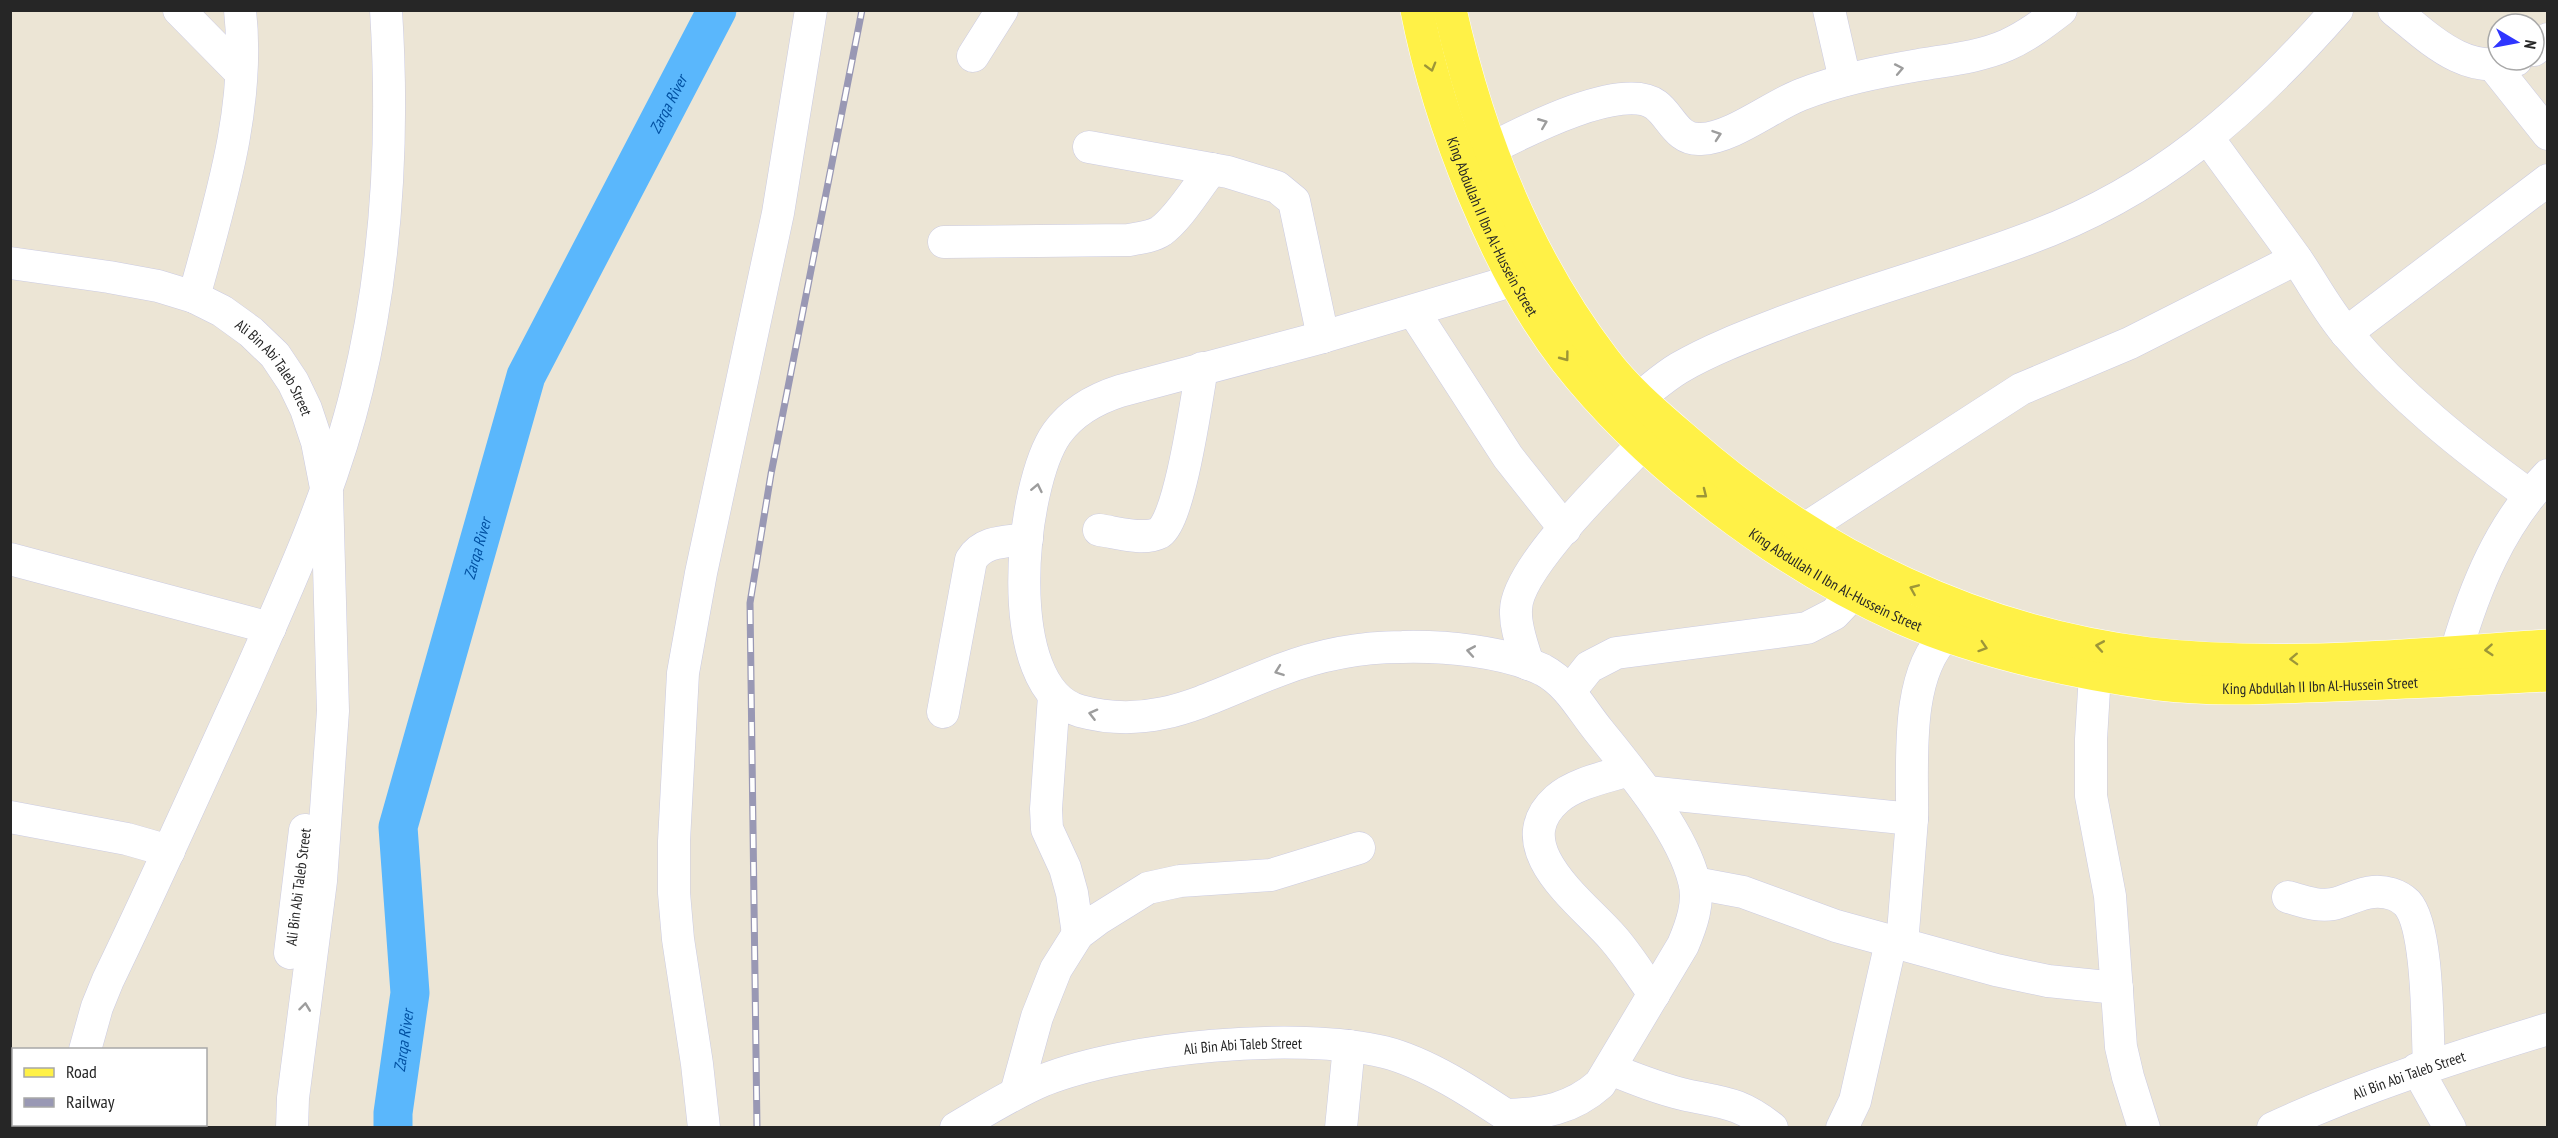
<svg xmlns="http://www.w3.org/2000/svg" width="2558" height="1138" viewBox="0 0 2558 1138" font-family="'PT Sans Narrow',sans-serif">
<rect width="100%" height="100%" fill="#ece5d5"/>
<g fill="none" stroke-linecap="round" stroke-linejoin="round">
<path stroke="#5ab7fc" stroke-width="39" id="s1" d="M393 1128V1113L410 993 398 827 526 376 717 10"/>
<g stroke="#cbcbe2" stroke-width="33">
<g id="minor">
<path d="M179 10 241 73"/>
<path d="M1829 10 1845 80"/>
<path d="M2394 10C2429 38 2467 78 2516 60"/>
<path d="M2534 50 2548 39"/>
<path d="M973 56 1002 10"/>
<path d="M2493 65 2548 134"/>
<path d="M2208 138C2237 179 2268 219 2297 260 2314 285 2328 312 2348 335 2400 397 2463 447 2529 495"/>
<path d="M1089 147 1228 172 1277 187 1294 201 1323 337"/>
<path d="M1490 149C1523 132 1623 80 1656 105 1671 116 1677 141 1701 139 1732 138 1770 107 1800 95 1838 80 1878 72 1919 65 1948 60 1980 57 2007 45 2027 36 2044 23 2061 10"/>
<path d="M944 242 1129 240C1139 238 1152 237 1161 231 1180 217 1197 187 1212 169"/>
<path id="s2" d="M10 263 109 277 158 286 194 297 222 311 251 332 275 355 293 382 306 409 317 442 327 493 333 711 321 881 293 1098 292 1128"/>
<path d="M194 297C219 205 251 107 240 10"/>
<path d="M1414 312 1508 457 1565 529"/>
<path d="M2346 333 2548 180"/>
<path d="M1639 398C1652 388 1664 377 1679 368 1710 350 1744 337 1778 324 1860 292 1945 270 2027 239 2157 192 2247 112 2337 10"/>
<path d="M1099 530C1115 532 1143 541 1159 533 1180 521 1197 396 1202 368"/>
<path d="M1803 530 2021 389 2130 343 2296 259"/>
<path d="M10 559 270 628"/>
<path d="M2456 652C2475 587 2500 525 2548 475"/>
<path d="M1528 664C1523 647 1515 628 1516 610 1516 568 1614 475 1644 443"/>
<path d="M2095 674 2091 739V796L2110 896 2121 1047 2128 1077 2144 1128"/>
<path d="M1570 691 1589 667 1616 653 1807 628 1834 614 1854 593"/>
<path d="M1054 696 1046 809 1047 829 1065 868 1072 893 1078 934"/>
<path d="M943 712 971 560C983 540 1007 542 1027 539"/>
<path d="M1629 770C1607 777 1575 783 1557 799 1503 847 1583 903 1613 938 1628 955 1640 975 1654 994"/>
<path d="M1647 792 1912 819C1913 764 1904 676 1946 635"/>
<path d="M10 817 127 839 169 851"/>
<path d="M1695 883 1743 892 1836 926 1996 970 2048 981 2117 988"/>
<path d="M2288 897C2303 901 2318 907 2333 904 2347 901 2359 893 2373 892 2385 891 2398 894 2407 903 2429 927 2427 1030 2429 1065"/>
<path d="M1902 945 1912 819"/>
<path d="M290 953 305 830"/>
<path d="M85 1050 97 1007 108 980C155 883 199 784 244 686 287 589 332 492 357 389 387 266 394 136 386 10"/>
<path d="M1610 1069C1635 1079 1660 1089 1686 1095 1724 1103 1739 1102 1772 1128"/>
<path d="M2417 1069 2450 1128"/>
<path d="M1016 1093 1037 1017 1056 969 1078 934 1098 919 1148 888 1180 881 1271 875 1359 848"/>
<path d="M1506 1115C1542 1114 1572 1109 1600 1084L1683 945C1691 926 1700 902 1694 881 1682 831 1631 771 1599 731 1581 709 1569 684 1543 670 1504 651 1445 646 1402 647 1361 647 1319 655 1280 670 1210 696 1157 732 1080 711 999 689 1020 485 1057 433 1073 411 1095 399 1120 391L1323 337 1515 280"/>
<path d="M66 1128 67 1124"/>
<path d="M704 1128 697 1064 678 939 674 893V841L683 673 701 573 778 213 811 10"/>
<path id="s3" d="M956 1128C985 1111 1013 1093 1044 1080 1128 1047 1297 1031 1384 1052 1432 1064 1483 1100 1524 1127"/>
<path d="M1341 1128 1349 1046"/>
<path d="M1842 1128 1855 1101 1891 942"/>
<path id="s4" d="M2273 1128C2364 1086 2453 1058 2548 1029"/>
</g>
</g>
<g stroke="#fff" stroke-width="34">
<g id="major">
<path id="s5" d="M1417 10C1439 122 1496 270 1566 360 1647 464 1782 564 1902 618 1982 653 2072 672 2158 684 2207 690 2256 688 2305 686 2386 684 2467 679 2548 675"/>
<path d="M1450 10C1478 134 1526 258 1604 360 1628 392 1660 418 1690 444 1820 557 1978 633 2149 654 2281 669 2416 655 2548 646"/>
</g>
</g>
<use href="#minor" stroke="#fff" stroke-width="32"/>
<use href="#major" stroke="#fff147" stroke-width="33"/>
<g stroke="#9998b4" stroke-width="7">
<path id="rail" d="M757 1128 750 603 771 474 862 10"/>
</g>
<use href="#rail" stroke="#fff" stroke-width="4.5" stroke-dasharray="14" stroke-linecap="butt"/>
</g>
<defs><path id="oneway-chevron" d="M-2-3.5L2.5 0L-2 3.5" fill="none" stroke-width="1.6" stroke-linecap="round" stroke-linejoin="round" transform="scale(1.5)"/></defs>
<g stroke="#9d9638">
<use href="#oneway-chevron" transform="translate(1431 67) rotate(74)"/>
<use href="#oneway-chevron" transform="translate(1565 357) rotate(53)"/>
<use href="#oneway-chevron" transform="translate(1703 494) rotate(38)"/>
<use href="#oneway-chevron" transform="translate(1914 589) rotate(-157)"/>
<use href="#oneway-chevron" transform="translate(2100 646) rotate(-170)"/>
<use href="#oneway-chevron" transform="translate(1983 647) rotate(18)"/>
<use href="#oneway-chevron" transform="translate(2489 650) rotate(176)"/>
<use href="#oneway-chevron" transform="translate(2294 659) rotate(178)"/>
</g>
<g stroke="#9d9d9d">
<use href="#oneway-chevron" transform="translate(1899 69) rotate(-11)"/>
<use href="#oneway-chevron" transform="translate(1543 123) rotate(-22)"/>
<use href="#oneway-chevron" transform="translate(1717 135) rotate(-19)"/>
<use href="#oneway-chevron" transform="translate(1037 488) rotate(-78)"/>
<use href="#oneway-chevron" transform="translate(1471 651) rotate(-170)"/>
<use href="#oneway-chevron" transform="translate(1279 671) rotate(160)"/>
<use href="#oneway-chevron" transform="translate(1093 714) rotate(-166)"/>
<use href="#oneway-chevron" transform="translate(305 1007) rotate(-83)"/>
</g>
<g text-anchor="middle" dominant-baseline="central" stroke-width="5" stroke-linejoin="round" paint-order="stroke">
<g font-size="15" fill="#262626" stroke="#fff">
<text stroke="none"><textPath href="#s5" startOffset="230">King Abdullah II Ibn Al-Hussein Street</textPath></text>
<text stroke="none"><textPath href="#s2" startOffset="297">Ali Bin Abi Taleb Street</textPath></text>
<text stroke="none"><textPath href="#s5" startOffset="734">King Abdullah II Ibn Al-Hussein Street</textPath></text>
<text stroke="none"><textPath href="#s5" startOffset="1238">King Abdullah II Ibn Al-Hussein Street</textPath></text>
<text transform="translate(298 887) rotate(-83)">Ali Bin Abi Taleb Street</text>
<text stroke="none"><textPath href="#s3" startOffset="303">Ali Bin Abi Taleb Street</textPath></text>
<text stroke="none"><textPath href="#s4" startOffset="146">Ali Bin Abi Taleb Street</textPath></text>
</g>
<g font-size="16" font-style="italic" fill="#0050a1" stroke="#fff">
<text stroke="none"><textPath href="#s1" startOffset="1078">Zarqa River</textPath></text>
<text stroke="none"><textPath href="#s1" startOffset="592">Zarqa River</textPath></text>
<text stroke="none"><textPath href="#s1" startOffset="88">Zarqa River</textPath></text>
</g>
</g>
<rect width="2558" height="1138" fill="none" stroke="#262626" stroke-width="24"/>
<rect x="12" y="1048" width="195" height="78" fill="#ffffff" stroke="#a8a8a8" stroke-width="1.5"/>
<rect x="24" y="1068" width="30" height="9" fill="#fff147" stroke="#a8a8a8" stroke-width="1.5"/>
<text x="66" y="1078" font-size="18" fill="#262626">Road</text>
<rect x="24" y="1098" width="30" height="9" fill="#9998b4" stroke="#a8a8a8" stroke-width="1.5"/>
<text x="66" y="1108" font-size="18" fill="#262626">Railway</text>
<g transform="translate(2516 42) rotate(100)"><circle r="28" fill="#ffffff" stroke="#a8a8a8" stroke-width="1.5"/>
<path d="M0-4.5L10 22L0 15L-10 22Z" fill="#2f35ff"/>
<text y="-9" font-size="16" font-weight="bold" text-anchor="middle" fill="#262626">N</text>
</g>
</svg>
